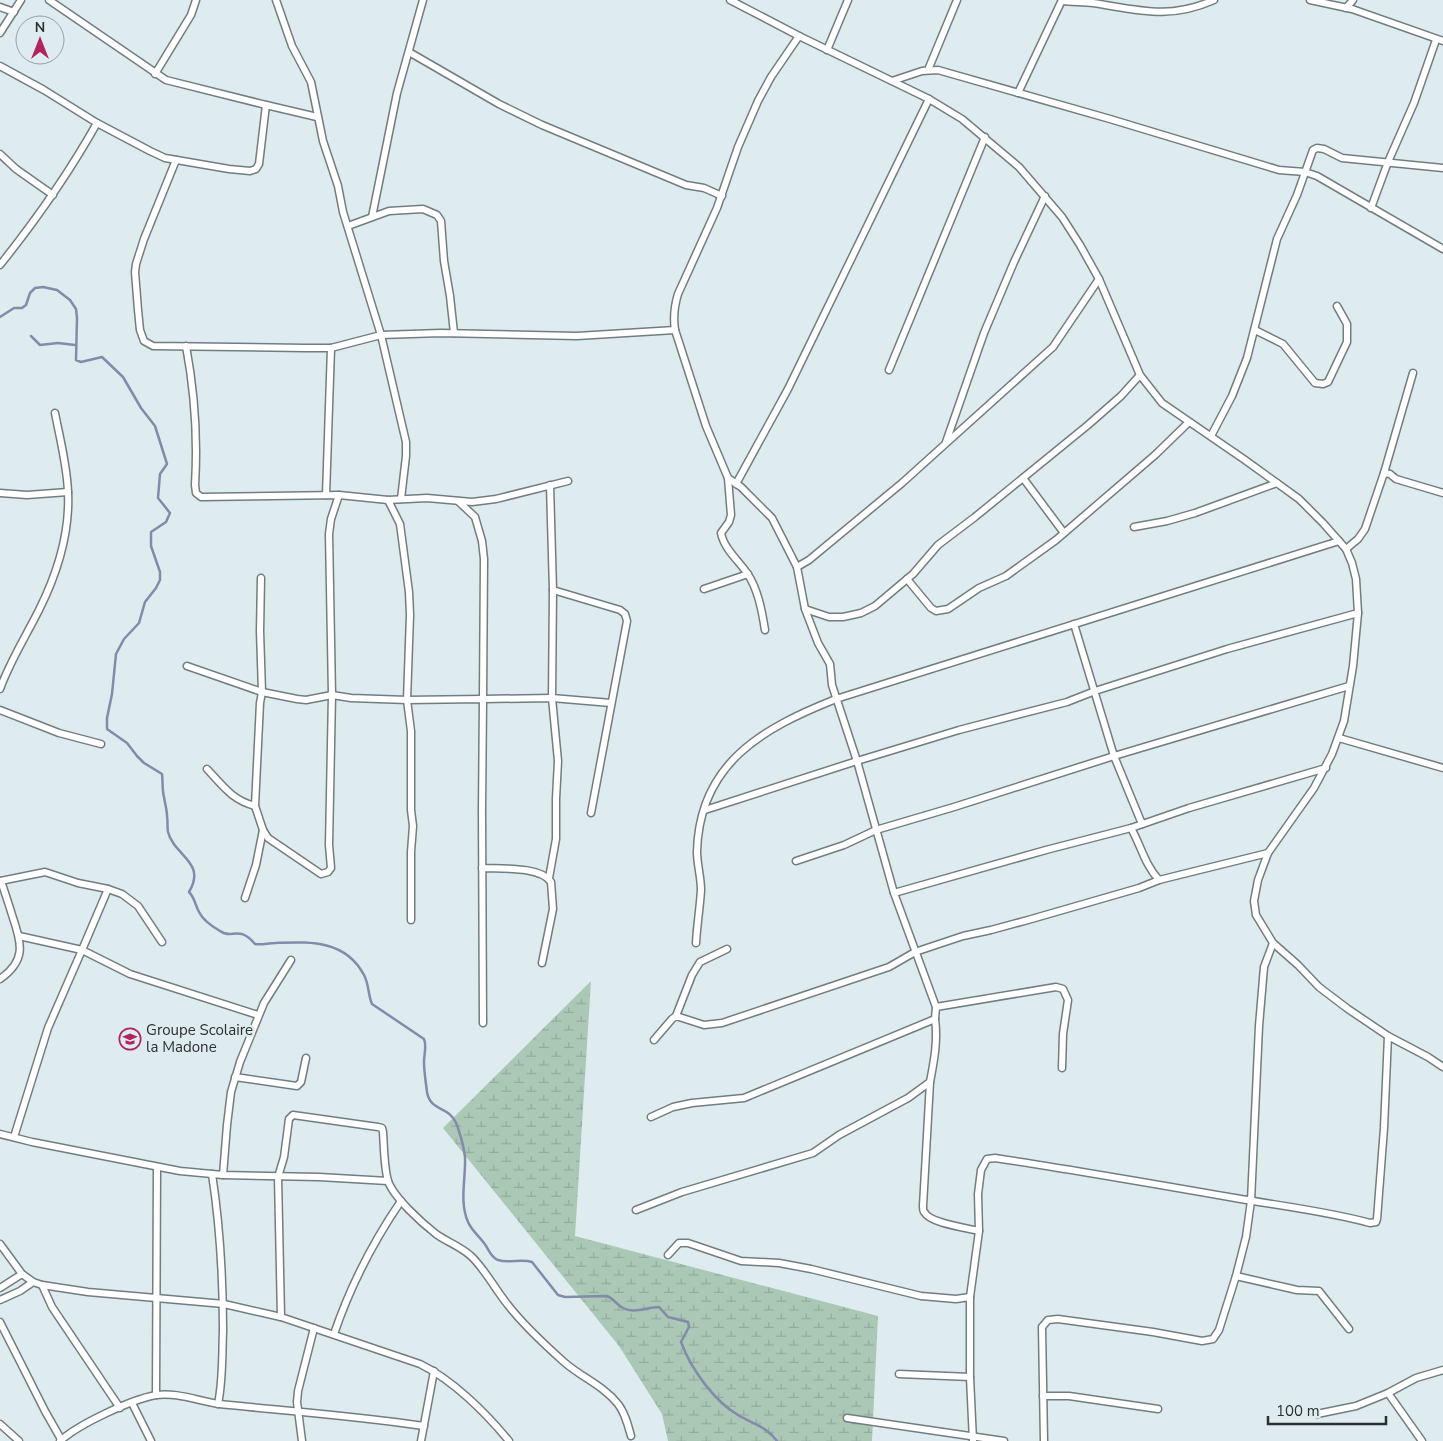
<svg xmlns="http://www.w3.org/2000/svg" width="1443" height="1441" viewBox="0 0 1443 1441" font-family="'Nunito Sans',sans-serif">
<defs>
<pattern id="wetland-marsh" width="20" height="14" patternUnits="userSpaceOnUse" patternTransform="scale(1.25)"><rect width="20" height="14" fill="#abc7b6"/><path d="M1 5h8M5 5V1M11 12h8M15 12V8" fill="none" stroke="#93ab9d"/></pattern>
</defs>
<rect width="100%" height="100%" fill="#dfecef"/>
<path fill="url(#wetland-marsh)" d="M591 981 575 1236 878 1316 872 1441H668L662 1414 619 1346 443 1128Z"/>
<g fill="none" stroke-linecap="round" stroke-linejoin="round">
<g stroke="#838aaa" stroke-width="2.5">
<path d="M0 317 14 308H22L26 305 30 293 35 288 43 287 57 290 70 300 76 309 77 318 76 360 81 362 102 357 123 377 141 408 155 426 167 464 160 474 158 498 170 513 166 522 151 532V546L160 572V580L156 588 145 602 139 623 124 639 116 654 112 694 107 718V729L127 743 137 756 144 763 162 774C163 782 162 790 164 797 165 804 167 810 167 816 168 822 167 827 168 832 174 856 207 862 189 892 195 898 195 905 199 912 203 920 213 927 220 931 232 940 238 924 255 944 262 945 268 943 275 943 309 942 345 939 364 975 369 984 368 995 372 1004L424 1039C427 1046 424 1054 424 1062 424 1072 426 1083 427 1092 431 1114 451 1104 458 1128 461 1137 464 1148 465 1157 466 1179 459 1201 468 1222 472 1231 479 1236 484 1243 489 1249 490 1257 498 1260 509 1264 520 1258 532 1262L558 1295 565 1297 607 1296C614 1299 617 1305 623 1308 634 1314 647 1307 659 1307L668 1317 688 1322 689 1327 681 1342C691 1369 714 1401 738 1415 753 1424 767 1427 777 1441"/>
<path d="M31 336 40 345 58 343 75 345"/>
</g>
<g stroke="#727d80" stroke-width="9">
<g id="minor">
<path d="M49 0 166 80 266 105"/>
<path d="M276 0 292 46 311 82 323 141 338 186 343 212 381 335 406 442V456L401 499"/>
<path d="M730 0 799 36 929 99 962 119 1019 167 1062 217 1080 245 1099 279 1140 375 1162 403 1245 460 1299 499 1323 523 1346 549 1352 563 1356 579 1358 613 1353 666 1344 721 1332 754 1314 788 1268 853 1258 880 1254 901 1256 915 1273 943 1298 965 1319 987 1348 1009 1388 1036 1428 1057 1443 1067"/>
<path d="M1310 0 1352 9 1443 41"/>
<path d="M1062 1C1072 2 1083 2 1093 3 1139 10 1169 20 1214 0"/>
<path d="M0 7 14 12"/>
<path d="M1346 8 1353 0"/>
<path d="M0 33 21 0"/>
<path d="M799 36 771 77 758 101 738 147 717 208 678 294C674 307 673 317 675 330L706 426 728 478 741 487 772 518 797 567 809 560 902 483 1053 347 1099 279"/>
<path d="M827 50 848 0"/>
<path d="M409 52 499 104 542 125 686 185 704 188 722 196"/>
<path d="M0 66 44 90 97 123 150 151 165 158 229 169 250 171 256 169 259 164 266 105 317 117"/>
<path d="M928 70 957 0"/>
<path d="M155 74 191 15 196 0"/>
<path d="M892 81 922 71 938 70 1110 119 1279 170 1305 172 1317 176 1443 249"/>
<path d="M1018 93 1062 0"/>
<path d="M0 154 16 169 53 195"/>
<path d="M176 160 144 239 136 264 135 272 138 310 140 330 144 341 153 346 305 348H331L381 335 441 333 577 336 675 330"/>
<path d="M1371 208 1388 162 1414 103 1436 40"/>
<path d="M372 217 397 93 423 0"/>
<path d="M348 226 389 211 423 209 437 215 441 221 444 261 450 296 454 333"/>
<path d="M0 265C36 220 69 173 97 123"/>
<path d="M1255 330 1283 344 1315 383 1323 384 1328 382 1347 342V324L1337 306"/>
<path d="M186 346C195 394 198 436 195 485L196 493 201 497 339 495 388 500 427 498 472 502 496 499 568 481"/>
<path d="M889 370 985 137"/>
<path d="M1211 436 1232 396 1247 358 1277 239 1297 195 1313 150 1317 148 1324 149 1342 158 1443 168"/>
<path d="M946 442 984 333 1014 262 1045 196"/>
<path d="M1384 473 1413 373"/>
<path d="M728 478 731 515 729 522 721 533C724 549 739 561 747 573 758 589 762 611 765 630"/>
<path d="M1023 478 1064 533"/>
<path d="M736 484 788 389 929 99"/>
<path d="M550 485 553 590 552 698 611 703"/>
<path d="M0 493 27 495 68 492"/>
<path d="M326 495 331 348"/>
<path d="M388 500 400 524 409 592 410 615 407 700 411 731V810L413 826 411 852V920"/>
<path d="M458 501 475 517 482 541 484 559 483 699 552 698 558 761 556 799V839L549 878"/>
<path d="M1134 527 1167 521 1195 513 1277 483"/>
<path d="M1346 549 1358 539 1365 529 1384 473 1390 474 1396 479 1443 493"/>
<path d="M797 567 805 609 829 617H843L861 613 875 606 913 574 938 545 975 517 1088 425 1121 396 1140 375"/>
<path d="M261 578 260 631 262 692 260 703 255 806 263 830 268 838 321 874 328 872 331 868 329 845 332 695 329 534 331 519 339 495"/>
<path d="M907 579 931 608 936 611 948 609 979 588 1006 576 1056 540 1155 455 1189 422"/>
<path d="M704 589 748 574"/>
<path d="M553 590 620 610 625 614 627 621 591 813"/>
<path d="M1074 624 1114 756 1142 824"/>
<path d="M187 666 262 692 297 699 306 700 332 695 351 698 407 700 483 699 482 811 483 1023"/>
<path d="M0 689C10 661 26 636 39 610 57 574 70 532 68 492 67 465 60 439 55 413"/>
<path d="M0 710 59 733 101 744"/>
<path d="M1339 738 1443 768"/>
<path d="M207 769C223 786 232 800 255 806"/>
<path d="M705 810 857 761 959 730 1067 702 1095 691 1227 649 1358 613"/>
<path d="M1131 828C1141 846 1145 865 1159 880"/>
<path d="M796 861 844 845 876 830 954 807 1114 756 1349 686"/>
<path d="M482 868C501 869 540 866 551 882L553 909 542 963"/>
<path d="M0 881 45 872 78 883 108 889 122 894 138 906 162 942"/>
<path d="M108 889 82 950 130 974 258 1015"/>
<path d="M894 893 1046 850 1131 828 1189 808 1326 768"/>
<path d="M245 898 256 865 263 830"/>
<path d="M696 943C697 925 700 907 701 890 701 877 697 864 697 852 699 763 763 728 836 699L1339 541"/>
<path d="M0 979C26 961 22 944 13 918 9 905 5 893 1 881"/>
<path d="M936 1007 1056 987 1063 989 1068 1000 1063 1034 1062 1068"/>
<path d="M676 1016 692 975 700 962 727 949"/>
<path d="M654 1040 672 1019 676 1016 704 1025 722 1023 889 967 915 952 963 936 991 930 1028 920 1139 888 1159 880 1268 853"/>
<path d="M235 1077 297 1086 301 1082 306 1058"/>
<path d="M930 1082 923 1206C923 1208 923 1212 925 1213 930 1223 967 1228 979 1231"/>
<path d="M651 1117 673 1107 692 1103 744 1098 935 1019 936 1007 894 893 857 761 832 685 830 664 818 643 805 609"/>
<path d="M0 1134 32 1142 180 1171 223 1175 319 1177 388 1181"/>
<path d="M14 1137 48 1028 82 950 19 936"/>
<path d="M212 1174C220 1226 223 1278 223 1331 222 1355 223 1380 218 1404"/>
<path d="M223 1175 227 1125 231 1092 240 1062 264 1003 291 960"/>
<path d="M636 1210 682 1192 813 1153 839 1135 908 1098 930 1082C934 1061 938 1041 935 1019"/>
<path d="M0 1244 22 1274 33 1282 42 1285 88 1292 224 1304 281 1317 420 1364C453 1380 486 1413 509 1441"/>
<path d="M668 1255 679 1243H688L741 1261 779 1263 811 1269 921 1296 956 1299 970 1297"/>
<path d="M1236 1276 1297 1290 1319 1291 1349 1329"/>
<path d="M42 1285 52 1307 120 1408"/>
<path d="M0 1288 22 1274"/>
<path d="M0 1300 20 1291 33 1282"/>
<path d="M281 1317 278 1177 284 1157 289 1119 293 1115 378 1127 382 1128 383 1132C384 1146 384 1167 388 1181 394 1198 422 1223 436 1234 447 1242 462 1247 472 1257 486 1271 495 1289 508 1305 524 1326 545 1345 564 1362 581 1377 604 1386 618 1404 625 1413 628 1425 631 1436"/>
<path d="M0 1322 45 1411 62 1441"/>
<path d="M334 1334C350 1287 373 1242 401 1201"/>
<path d="M899 1374 970 1377"/>
<path d="M1388 1393 1422 1441"/>
<path d="M156 1395 157 1167"/>
<path d="M1043 1396H1069L1158 1409"/>
<path d="M132 1403 151 1441"/>
<path d="M1317 1414 1356 1406 1388 1393 1416 1378 1443 1370"/>
<path d="M847 1418 1004 1441"/>
<path d="M0 1424 19 1441"/>
<path d="M60 1441C79 1424 130 1400 156 1395 177 1392 198 1401 219 1404 288 1411 356 1416 424 1426"/>
<path d="M302 1441 297 1402 298 1391 314 1328"/>
<path d="M421 1441 434 1371"/>
<path d="M973 1441 970 1377V1297L979 1231 978 1194 981 1170 987 1159 995 1158C1075 1170 1155 1184 1235 1198 1281 1206 1326 1211 1370 1223L1376 1222 1377 1219 1384 1128 1388 1036"/>
<path d="M1044 1441 1042 1327 1048 1320 1058 1319 1153 1332 1202 1341 1213 1339 1219 1330 1236 1276 1246 1237 1251 1201 1259 1026 1264 967 1273 943"/>
</g>
</g>
<use href="#minor" stroke="#fff" stroke-width="6"/>
</g>
<defs>
<g id="school-ring" transform="scale(1.125)"><circle r="9.5" fill="#dfecef" stroke="#b1245f" stroke-width="1.5"/><path d="M0-5L7-2L0 1L-7-2ZM-4 1L0 2.5L4 1V4Q0 6-4 4Z" fill="#b1245f"/></g>
</defs>
<g fill-rule="evenodd">
<use href="#school-ring" x="130" y="1039"/>
</g>
<g text-anchor="middle" dominant-baseline="central" stroke-width="5" stroke-linejoin="round" paint-order="stroke">
<g font-size="15" fill="#2a2f30" stroke="#dfecef" text-anchor="start">
<text x="146" y="1030">Groupe Scolaire<tspan x="146" dy="17">la Madone</tspan></text>
</g>
</g>
<g transform="translate(40 40)"><circle r="24" fill="#dfecef" stroke="#97a0a3"/>
<path d="M0-4L9 19L0 12L-9 19Z" fill="#b1245f"/>
<text y="-8" font-size="14" font-weight="bold" text-anchor="middle" fill="#2a2f30">N</text>
</g>
<path d="M1268 1416v8h118v-8" fill="none" stroke="#2a2f30" stroke-width="2.5"/>
<text x="1276" y="1416" font-size="15" fill="#2a2f30" stroke="#dfecef" stroke-width="4" paint-order="stroke">100 m</text>
</svg>
